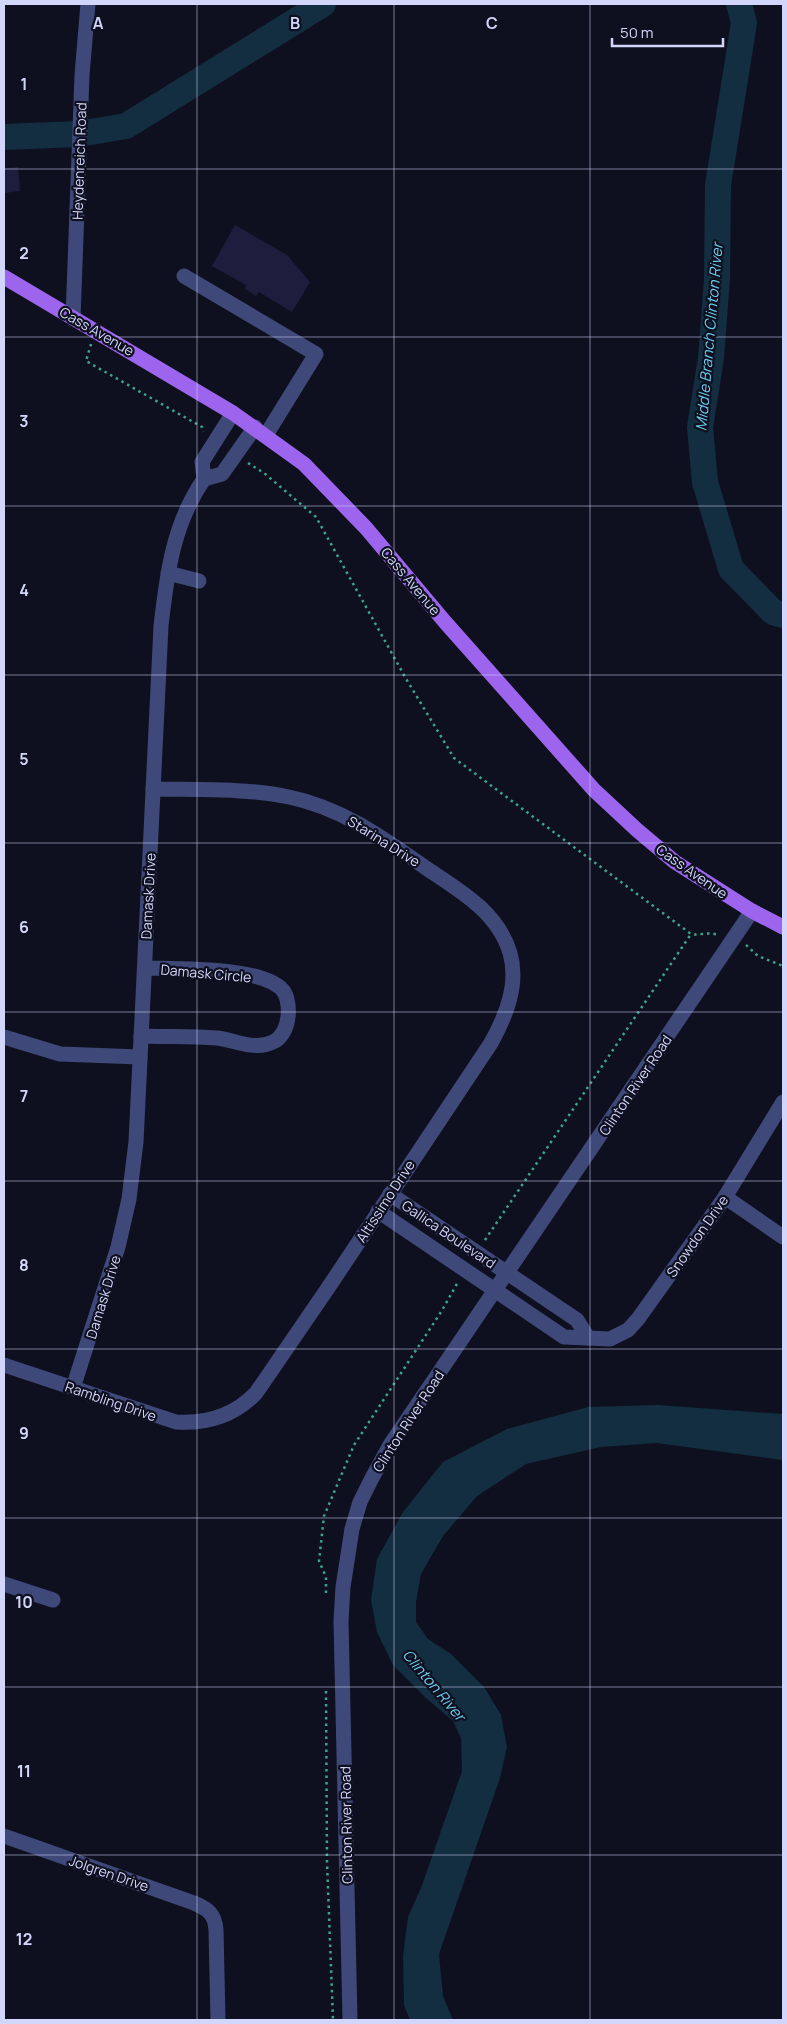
<svg xmlns="http://www.w3.org/2000/svg" width="787" height="2024" viewBox="0 0 787 2024" font-family="Manrope,sans-serif">
<rect width="100%" height="100%" fill="#0f101f"/>
<path fill="#122e40" d="M658 1405 783 1414V1460L657 1443 601 1447 526 1464 477 1496 443 1536 421 1574 416 1602V1622L428 1639 451 1654 484 1687 501 1715 507 1747 500 1778 439 1954 443 1996 453 2020H410L404 2005 403 1956 408 1917 421 1888 462 1771 461 1738 453 1721 426 1698 393 1665 377 1632 371 1600 377 1559 403 1512 443 1462 507 1429 588 1407Z"/>
<g fill="none" stroke-linecap="round" stroke-linejoin="round">
<g stroke="#122e40" stroke-width="26">
<path d="M739 4 744 23 718 185 717 279 711 358 700 427 705 482 731 569 773 612 783 615"/>
<path d="M4 137 79 134 126 126 323 4"/>
</g>
</g>
<g fill="#1d1e3e">
<path d="M18 167 20 191 4 193V168Z"/>
<path d="M235 225 287 255 310 282 292 312 259 292 256 296 245 289 246 285 212 266Z"/>
</g>
<g fill="none" stroke-linecap="round" stroke-linejoin="round">
<g stroke="#3ba587" stroke-width="2.5" stroke-dasharray="2.5 4" stroke-linecap="butt">
<path d="M91 344 86 361 202 427 203 432"/>
<path d="M248 463 264 473 316 517 405 677 454 758 691 934C700 936 708 931 717 935"/>
<path d="M746 945 758 956 783 966"/>
<path d="M485 1240 691 934"/>
<path d="M326 1593V1577L319 1561 324 1516 354 1445 441 1312 458 1282"/>
<path d="M326 1691 327 1862 333 2020"/>
</g>
<g stroke="#3f4979" stroke-width="15">
<path d="M184 276 316 354 266 435"/>
<path d="M73 318 82 75 88 4"/>
<path d="M204 479 222 474 255 427"/>
<path d="M168 573 199 581"/>
<path d="M141 1036C166 1037 192 1036 217 1038 236 1040 254 1051 273 1042 282 1038 287 1027 288 1017 289 1010 288 998 284 992 267 966 174 969 145 968"/>
<path d="M4 1037 60 1054 140 1057"/>
<path d="M390 1194 577 1320 588 1338"/>
<path d="M725 1197 783 1237"/>
<path d="M378 1211 564 1337 610 1339 628 1330 638 1319 725 1197 783 1102"/>
<path d="M4 1365 176 1422C207 1424 234 1416 256 1393L330 1285 491 1043C506 1016 519 984 510 953 498 912 459 890 426 868 383 838 342 808 289 797 248 788 196 790 153 789"/>
<path d="M73 1388 118 1247 129 1199 136 1142 161 626C167 573 173 524 204 479L202 462 233 413"/>
<path d="M4 1584 53 1600"/>
<path d="M4 1836 194 1903C208 1909 215 1914 216 1930L218 2020"/>
<path d="M350 2020 341 1621 343 1587 352 1529 360 1502 372 1478 390 1445 752 911"/>
</g>
<path stroke="#9d65ee" stroke-width="15" d="M4 277 233 413 304 464 366 528 445 622 594 790 637 830 675 862 752 911 783 927"/>
</g>
<path fill="none" stroke="#d2d6fa" stroke-width="1" stroke-opacity="0.55" d="M197 4V2020M394 4V2020M590 4V2020M4 169H783M4 337H783M4 506H783M4 675H783M4 843H783M4 1012H783M4 1181H783M4 1349H783M4 1518H783M4 1687H783M4 1855H783"/>
<g text-anchor="middle" dominant-baseline="central" stroke-width="4.5" stroke-linejoin="round" paint-order="stroke">
<g font-size="14" fill="#d2d6fa" stroke="#0f101f">
<text transform="translate(79 161) rotate(-88)">Heydenreich Road</text>
<text transform="translate(97 331) rotate(30)">Cass Avenue</text>
<text transform="translate(411 581) rotate(50)">Cass Avenue</text>
<text transform="translate(384 841) rotate(32)">Starina Drive</text>
<text transform="translate(692 871) rotate(35)">Cass Avenue</text>
<text transform="translate(148 896) rotate(-87)">Damask Drive</text>
<text transform="translate(206 973) rotate(5)">Damask Circle</text>
<text transform="translate(635 1085) rotate(-56)">Clinton River Road</text>
<text transform="translate(385 1201) rotate(-57)">Altissimo Drive</text>
<text transform="translate(449 1234) rotate(34)">Gallica Boulevard</text>
<text transform="translate(697 1236) rotate(-55)">Snowdon Drive</text>
<text transform="translate(103 1297) rotate(-73)">Damask Drive</text>
<text transform="translate(111 1401) rotate(19)">Rambling Drive</text>
<text transform="translate(408 1421) rotate(-57)">Clinton River Road</text>
<text transform="translate(346 1825) rotate(-91)">Clinton River Road</text>
<text transform="translate(109 1873) rotate(19)">Jolgren Drive</text>
</g>
<g font-size="15" font-style="italic" fill="#6bcfef" stroke="#0f101f">
<text transform="translate(709 337) rotate(-85)">Middle Branch Clinton River</text>
<text transform="translate(434 1685) rotate(50)">Clinton River</text>
</g>
</g>
<g font-size="16" text-anchor="middle" font-weight="bold" fill="#d2d6fa" stroke="#0f101f" stroke-width="4.5" stroke-linejoin="round" paint-order="stroke">
<text x="98" y="29">A</text>
<text x="295" y="29">B</text>
<text x="492" y="29">C</text>
<text x="24" y="90">1</text>
<text x="24" y="259">2</text>
<text x="24" y="427">3</text>
<text x="24" y="596">4</text>
<text x="24" y="765">5</text>
<text x="24" y="933">6</text>
<text x="24" y="1102">7</text>
<text x="24" y="1271">8</text>
<text x="24" y="1439">9</text>
<text x="24" y="1608">10</text>
<text x="24" y="1777">11</text>
<text x="24" y="1945">12</text>
</g>
<rect width="787" height="2024" fill="none" stroke="#d2d6fa" stroke-width="10"/>
<path d="M612 38v8h111v-8" fill="none" stroke="#d2d6fa" stroke-width="2.5"/>
<text x="620" y="38" font-size="15" fill="#d2d6fa" stroke="#0f101f" stroke-width="4" paint-order="stroke">50 m</text>
</svg>
